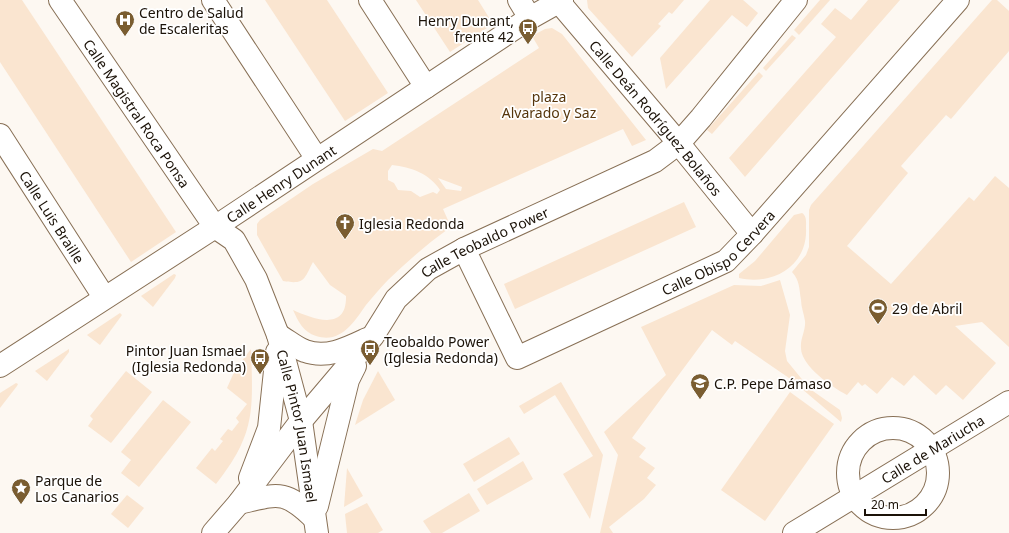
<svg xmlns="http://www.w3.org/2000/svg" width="1009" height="533" viewBox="0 0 1009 533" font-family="'Noto Sans',sans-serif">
<rect width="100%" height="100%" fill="#fdf8f2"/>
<g fill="#fae5d0" fill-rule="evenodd">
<path d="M0 0H22L176 232 131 262 0 62Z"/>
<path d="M265 0H327L388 93 345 121Z"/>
<path d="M416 0H478L493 24 450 52Z"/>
<path d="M587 0H684L672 14 669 12 658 24 661 26 632 57 588 8Z"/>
<path d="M710 0H743L758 13 747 27 732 15 666 89 660 58Z"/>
<path d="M820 0H830L799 35 794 30Z"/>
<path d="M868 0H900L745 177 729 158 836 37 821 24 835 8 851 20Z"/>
<path d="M992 0H997L1009 11V51L951 119 946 115 901 166 908 173 847 246 891 284 969 197 974 201 995 176 1009 188V347L982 322 955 326 996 363 963 400 946 385 936 395 914 375 904 386 892 377 877 394 865 384 862 386 858 382 847 395C832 387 801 366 801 348 800 339 806 330 805 321 804 314 801 307 801 300 799 288 800 281 792 272L806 255 809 247V210L811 205Z"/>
<path d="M552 28 562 34 646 140 632 146 623 129 443 209 451 227C428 243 408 261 388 280 380 288 373 297 366 305 354 322 341 344 316 336 303 332 298 321 293 310 313 319 347 332 346 296L330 285 313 262C304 279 305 285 283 281L257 235V224L260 220 313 184 373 149 382 151 539 48 532 36 545 29ZM392 165C411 167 430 174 440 190L437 194 433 192 420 197 411 191 398 190 394 183 388 180V171ZM438 178 462 187 461 191 446 189Z"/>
<path d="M792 35 796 38 766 71 763 68Z"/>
<path d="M759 72 763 76 712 134 707 130Z"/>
<path d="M684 202 696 227 515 309 504 284Z"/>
<path d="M802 213C807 216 806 222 806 228 808 265 774 286 739 278V274L755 261 794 215Z"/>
<path d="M174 274 176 275 175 278 153 307 141 296Z"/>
<path d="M780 280 790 315 785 351 787 361 810 389 840 410 842 418 841 422 789 378 735 341 732 345 712 330 632 438 646 448 639 457 655 468 647 478 656 485 644 499 609 527 613 533H600L618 455 604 432 666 375 641 327 734 285 761 286Z"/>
<path d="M120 313 122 315 100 345 87 335Z"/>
<path d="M69 349V352L47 381 35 371Z"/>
<path d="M251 349C253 409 256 434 216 484L196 468 212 448 215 451 223 441 220 439 228 429 232 431 239 422 236 418 247 404 227 388 235 370Z"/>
<path d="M126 371 152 392 111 443 88 426 93 419 90 416Z"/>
<path d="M378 371 395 400 355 425 363 400Z"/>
<path d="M561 382 603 455 590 519 563 474 593 456 555 395 524 414 519 406Z"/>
<path d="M16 383 18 384 17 386 0 408V393Z"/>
<path d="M790 392 834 424 765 521 721 490Z"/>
<path d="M163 400 191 422 139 487 121 473 131 460 121 452Z"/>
<path d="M509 437 520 454 474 482 463 464Z"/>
<path d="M523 461 533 479 487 505 477 489Z"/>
<path d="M347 468 363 496 344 507Z"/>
<path d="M469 493 480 511 442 533H431L423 521Z"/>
<path d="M127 495 144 508 128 528 111 514Z"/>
<path d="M367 503 383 530 378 533H347L345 514Z"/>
</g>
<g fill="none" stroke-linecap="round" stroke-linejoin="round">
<g stroke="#887056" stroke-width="24">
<g id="street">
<path id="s1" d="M60 0 215 227 234 240 256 279 278 335 301 421 317 533"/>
<path d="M213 0 317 159"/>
<path d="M370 0 426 87"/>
<path d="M519 0 530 18"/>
<path id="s2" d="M559 2 671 134 752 234"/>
<path id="s3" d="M0 135 104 297"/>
<path id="s4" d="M464 249 517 358 726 261 752 234 958 0"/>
<path d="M278 335C287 340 296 348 305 351 327 359 348 348 367 339"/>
<path id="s5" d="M0 366 215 227 530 18 562 0"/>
<circle cx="893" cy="473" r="45"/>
<path d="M250 478 269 428 277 352"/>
<path d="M239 503C278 494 284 489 314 518"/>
<path d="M317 506 348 380 355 366"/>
<path id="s6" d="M213 533 239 503 301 421 373 336 396 299 428 269 464 249 655 161 679 143 701 118 796 0"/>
<path id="s7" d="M794 533 1009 402"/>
</g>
</g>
<use href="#street" stroke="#fff" stroke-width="22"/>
</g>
<defs>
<g id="hospital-pin" transform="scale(1)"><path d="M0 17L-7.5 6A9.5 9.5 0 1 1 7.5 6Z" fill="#7a5d31" stroke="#fff"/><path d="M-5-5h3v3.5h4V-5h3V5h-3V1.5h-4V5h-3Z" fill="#fff"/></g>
<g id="bus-pin" transform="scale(1)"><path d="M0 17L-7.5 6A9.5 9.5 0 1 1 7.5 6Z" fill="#7a5d31" stroke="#fff"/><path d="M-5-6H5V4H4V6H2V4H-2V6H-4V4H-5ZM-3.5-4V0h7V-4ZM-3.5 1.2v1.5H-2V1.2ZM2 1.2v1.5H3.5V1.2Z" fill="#fff"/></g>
<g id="church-pin" transform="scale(1)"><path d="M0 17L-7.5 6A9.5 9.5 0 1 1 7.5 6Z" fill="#7a5d31" stroke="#fff"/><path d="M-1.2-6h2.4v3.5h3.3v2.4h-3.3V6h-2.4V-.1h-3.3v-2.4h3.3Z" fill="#fff"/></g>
<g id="stadium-pin" transform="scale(1)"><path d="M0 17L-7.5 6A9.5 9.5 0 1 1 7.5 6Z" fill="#7a5d31" stroke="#fff"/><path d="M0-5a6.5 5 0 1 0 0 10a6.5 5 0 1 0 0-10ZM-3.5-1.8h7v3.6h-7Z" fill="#fff"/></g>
<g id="school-pin" transform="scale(1)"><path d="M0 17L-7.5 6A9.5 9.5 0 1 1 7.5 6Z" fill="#7a5d31" stroke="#fff"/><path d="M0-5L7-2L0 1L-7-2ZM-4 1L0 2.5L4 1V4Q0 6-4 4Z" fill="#fff"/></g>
<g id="sight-pin" transform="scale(1)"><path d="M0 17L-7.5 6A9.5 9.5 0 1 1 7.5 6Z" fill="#7a5d31" stroke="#fff"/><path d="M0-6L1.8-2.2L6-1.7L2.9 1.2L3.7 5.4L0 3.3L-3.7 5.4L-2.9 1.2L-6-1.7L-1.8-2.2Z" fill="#fff"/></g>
</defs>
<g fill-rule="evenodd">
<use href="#hospital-pin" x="125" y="20"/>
<use href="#bus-pin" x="528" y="28"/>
<use href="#church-pin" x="345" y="223"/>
<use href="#stadium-pin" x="878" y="308"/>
<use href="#bus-pin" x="370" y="349"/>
<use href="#bus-pin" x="260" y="358"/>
<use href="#school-pin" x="700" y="383"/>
<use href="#sight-pin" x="21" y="488"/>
</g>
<g text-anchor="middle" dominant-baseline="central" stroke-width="3.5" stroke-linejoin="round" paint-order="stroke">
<g font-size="14" fill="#1b1208" stroke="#fff" text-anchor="start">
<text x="139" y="12">Centro de Salud<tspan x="139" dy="16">de Escaleritas</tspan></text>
<text x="514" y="20" text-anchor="end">Henry Dunant,<tspan x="514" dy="16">frente 42</tspan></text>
<text x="359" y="223">Iglesia Redonda</text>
<text x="892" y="308">29 de Abril</text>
<text x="384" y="341">Teobaldo Power<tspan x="384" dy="16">(Iglesia Redonda)</tspan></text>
<text x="246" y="350" text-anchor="end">Pintor Juan Ismael<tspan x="246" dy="16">(Iglesia Redonda)</tspan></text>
<text x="714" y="383">C.P. Pepe Dámaso</text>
<text x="35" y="480">Parque de<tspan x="35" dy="16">Los Canarios</tspan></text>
</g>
<g font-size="14" fill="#56350b" stroke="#fff">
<text x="549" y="96">plaza<tspan x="549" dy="16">Alvarado y Saz</tspan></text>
</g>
<g font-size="14" fill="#1b1208" stroke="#fff">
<text stroke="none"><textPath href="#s1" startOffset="137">Calle Magistral Roca Ponsa</textPath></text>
<text stroke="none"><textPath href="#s2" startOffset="151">Calle Deán Rodríguez Bolaños</textPath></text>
<text stroke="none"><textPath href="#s5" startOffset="335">Calle Henry Dunant</textPath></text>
<text stroke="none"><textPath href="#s3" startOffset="97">Calle Luis Braille</textPath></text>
<text stroke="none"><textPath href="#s6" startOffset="404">Calle Teobaldo Power</textPath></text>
<text stroke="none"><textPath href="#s4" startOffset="350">Calle Obispo Cervera</textPath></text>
<text stroke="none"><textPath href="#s1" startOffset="496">Calle Pintor Juan Ismael</textPath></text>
<text stroke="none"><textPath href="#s7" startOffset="162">Calle de Mariucha</textPath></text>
</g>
</g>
<path d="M865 509v6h61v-6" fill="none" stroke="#1b1208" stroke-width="2"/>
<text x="871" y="509" font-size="12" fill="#1b1208" stroke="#ffffff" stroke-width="3" paint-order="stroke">20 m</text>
</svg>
